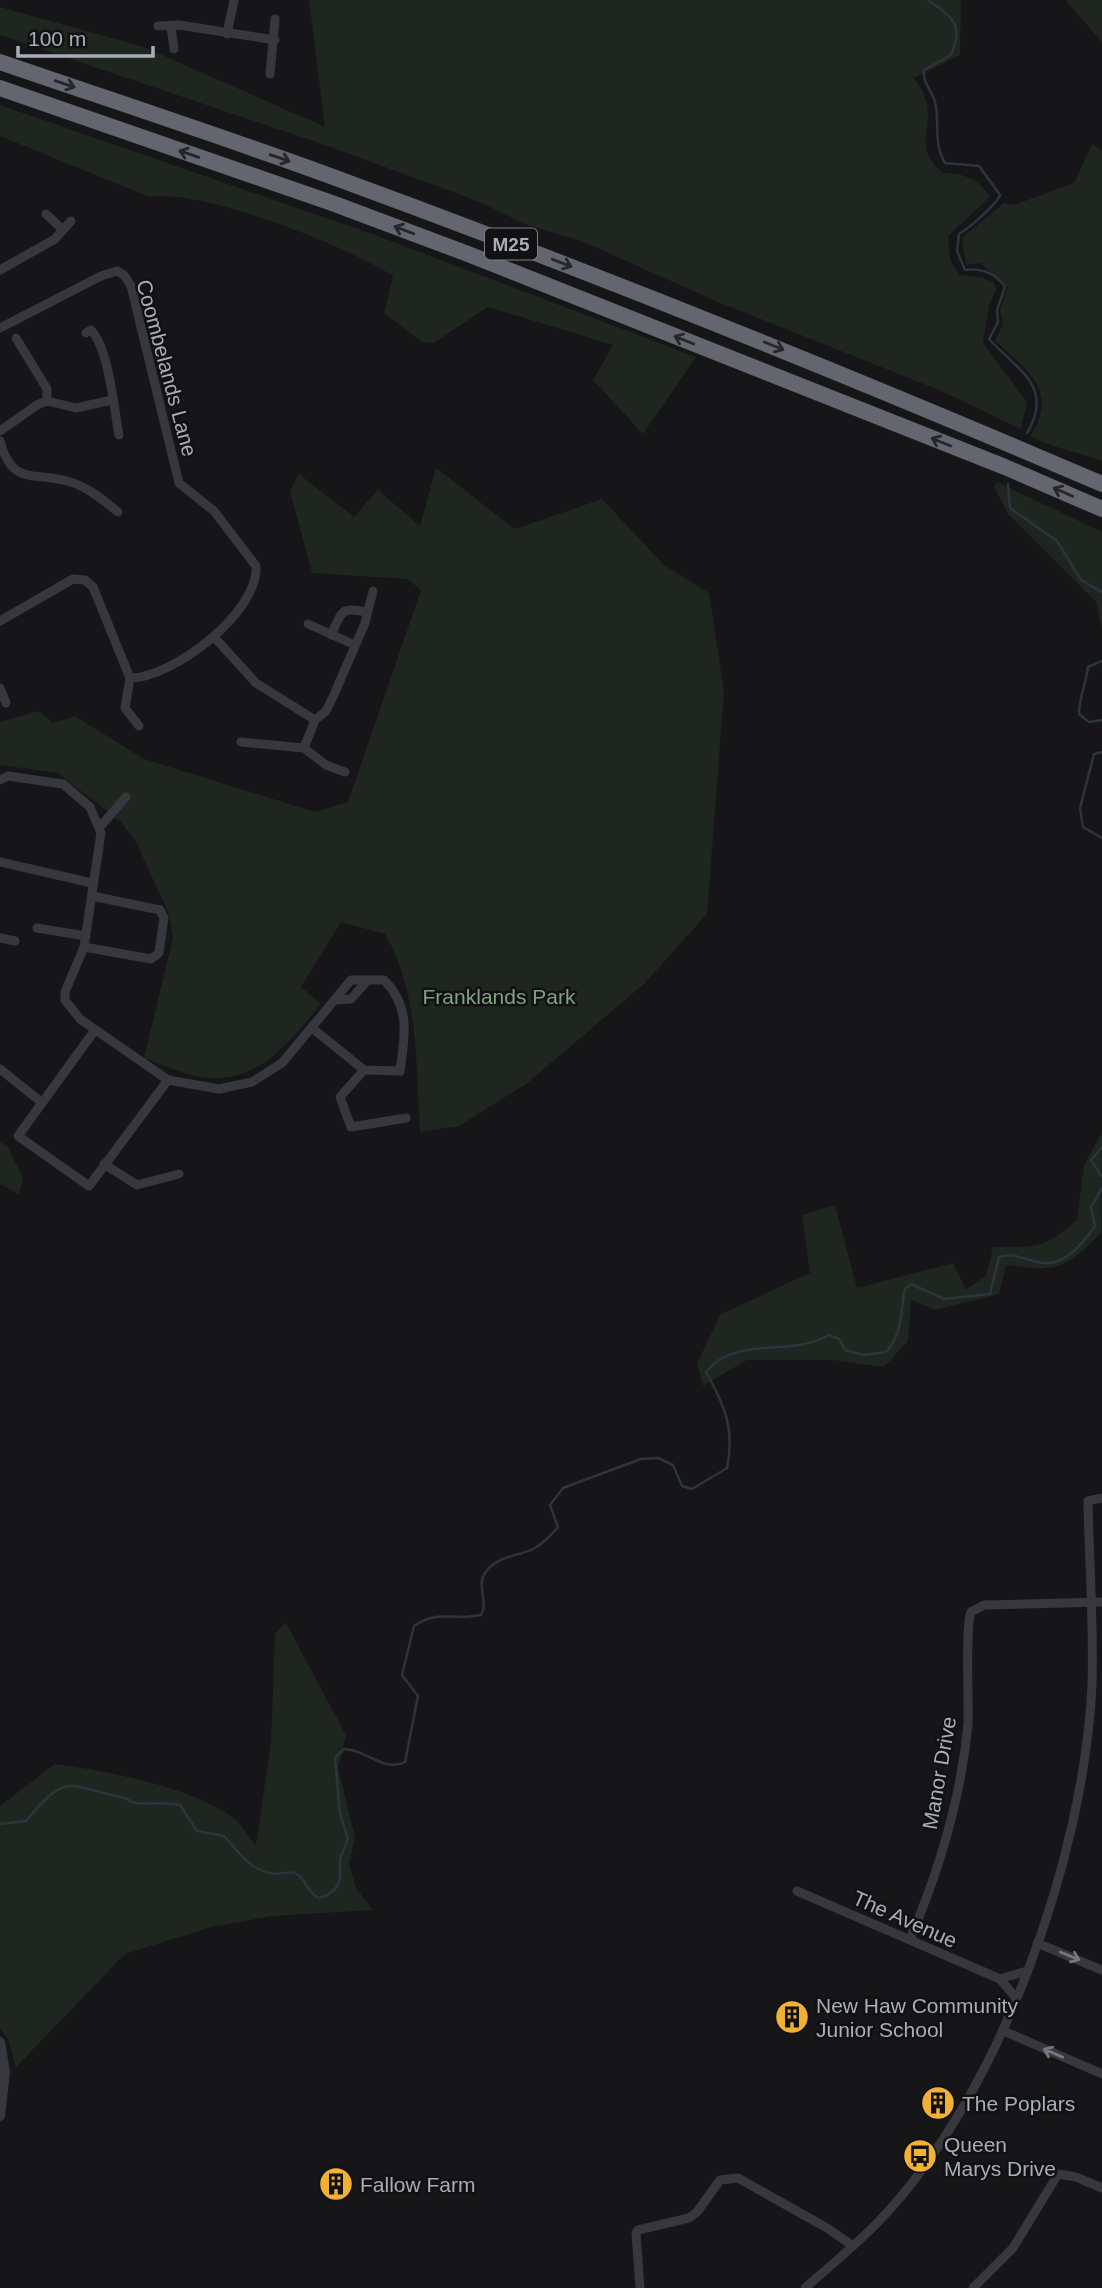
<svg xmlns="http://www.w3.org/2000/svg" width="1102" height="2288" viewBox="0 0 1102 2288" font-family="Arial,sans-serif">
<rect width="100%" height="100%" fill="#161618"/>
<g fill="#1e261f">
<path d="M309 0H961L960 55 914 78C921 88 928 100 928 113 927 142 918 151 943 173 963 173 980 179 990 197L948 236 950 260 960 275 983 278 994 283 996 290 989 305 983 343 1027 402 1021 429 939 390 718 302 579 240 527 225 480 202 325 145 0 35V7L144 47 325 127Z"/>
<path d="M1065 0H1102V42Z"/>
<path d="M0 105 375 235 696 357 643 434 593 380 613 345 488 307 434 343 422 342 384 313 393 276C350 247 199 188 150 197L0 136Z"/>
<path d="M1092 144 1102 151V461C1078 452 1052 448 1030 436 1060 392 1027 369 995 341L1003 324 1000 310 1008 287 980 263 966 265 962 238 1004 203 1014 205 1074 183Z"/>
<path d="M436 468 515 529 602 499 664 565 709 593 724 692 707 914 644 984 526 1084 459 1126 420 1132C416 1066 419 992 385 934L341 922 301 987 321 1004C289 1043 257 1086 200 1077 182 1074 162 1064 144 1058L173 938 169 914 136 842 121 822 58 773 0 765V722L39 711 53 723 75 716 144 759 315 812 348 802 421 590 407 579 312 573 290 491 299 474 354 517 378 490 420 526Z"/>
<path d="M997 482 1102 532V628L1096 602 1008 514 994 487Z"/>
<path d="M1102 1132 1101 1233C1063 1270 1060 1272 1006 1265L999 1294 935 1310 911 1300 908 1341 884 1367 833 1360H747L703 1386 697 1363 721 1314 810 1273 802 1215 835 1205 857 1288 953 1263 966 1289 986 1276 993 1247C1035 1247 1045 1249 1077 1220L1084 1165Z"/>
<path d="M0 1142 8 1147 23 1179 19 1194 0 1184Z"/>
<path d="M286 1623 346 1735 338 1767 355 1838 349 1864 356 1888 373 1910 272 1916 211 1927 125 1954 16 2067 8 2039 0 2029V1806L55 1764C104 1770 197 1788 236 1820 243 1827 249 1838 256 1845L271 1743 275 1634Z"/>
</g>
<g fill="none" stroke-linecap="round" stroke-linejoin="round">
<g stroke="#2c353c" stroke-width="2.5">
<path d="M928 0C951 17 965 23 951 55L924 70C922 84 935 93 936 107 939 126 934 145 945 163L979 166 1000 195C997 204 968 229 959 234L957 251 965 270C981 268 995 272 1005 287L997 310 998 322 989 339C1017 370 1055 386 1027 433"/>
<path d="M1008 484 1010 508 1057 541 1081 580 1102 592"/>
<path d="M1102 661 1088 667C1086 684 1079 697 1079 714L1089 722 1102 720"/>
<path d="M1102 752 1094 754 1080 808 1083 827 1102 838"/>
<path d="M1102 1147 1091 1160 1102 1177"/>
<path d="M0 1824 26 1821C67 1771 67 1786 121 1797 126 1798 131 1802 136 1803 151 1805 164 1801 180 1805L197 1831 224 1836C240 1853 250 1871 275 1874 282 1874 291 1870 297 1874 305 1879 308 1892 318 1898L328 1895 336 1888 340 1879V1859L348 1838 340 1814 335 1758 344 1749C365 1749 385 1773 405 1762L418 1696 402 1675 414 1626C439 1609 452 1621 481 1615 489 1602 476 1586 485 1573 497 1555 517 1557 533 1549 544 1543 550 1536 558 1527L550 1505 563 1488 641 1459 658 1458 673 1465 682 1486 692 1489 727 1468C735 1429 725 1406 706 1372 737 1334 790 1358 829 1335L839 1339 845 1350 864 1355 886 1352C903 1333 900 1313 905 1289L911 1284 944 1299 990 1294 999 1257C1016 1252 1026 1261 1043 1263 1065 1266 1084 1242 1095 1226L1091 1207 1102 1188"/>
</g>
<g stroke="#37383d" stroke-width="9">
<path d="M158 26 179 25 275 40"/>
<path d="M171 26 174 49"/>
<path d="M227 34 234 0"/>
<path d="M270 74 275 19"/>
<path d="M46 214 63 230"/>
<path d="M0 270 55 239 71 221"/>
<path d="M0 328 101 276 117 271 124 275 131 286 179 483 214 511 256 566C259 612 173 678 130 678"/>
<path d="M86 333 91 330C109 349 114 409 119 435"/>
<path d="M16 338 47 389V401"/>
<path d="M0 431 37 405 47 401 76 408 112 400"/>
<path d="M0 441C12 485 31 472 67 481 87 486 103 500 118 512"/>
<path d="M0 621 73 579 85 580 93 587 130 678 125 708 139 726"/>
<path d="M308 624 355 645"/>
<path d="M331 635C342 612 340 606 366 612"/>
<path d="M214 637 256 683 315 720"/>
<path d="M0 688 6 703"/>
<path d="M241 742 304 748 315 720 326 711 333 697 365 623 373 591"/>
<path d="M304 748 326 765 345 772"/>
<path d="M0 780 8 776 63 784 90 807 101 833 84 947 65 992V1000L80 1019 168 1080 219 1089 252 1082 282 1063 351 980H384C411 1007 405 1036 400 1071L364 1070 312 1028"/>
<path d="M99 828 126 797"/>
<path d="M0 862 92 883"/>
<path d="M37 928 86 936"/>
<path d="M0 938 15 941"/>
<path d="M84 947 151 959 159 953 164 918 160 910 92 896"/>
<path d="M335 1000 351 999 368 980"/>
<path d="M95 1030 18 1136 89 1186 168 1080"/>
<path d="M0 1069 40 1101"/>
<path d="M364 1070 340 1097 351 1127 406 1118"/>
<path d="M104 1164 137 1185 179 1174"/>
<path d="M797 1891 1000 1979 1016 1998"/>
<path d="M910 1939C939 1871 961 1798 968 1724 969 1702 965 1625 971 1612L984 1605 1102 1602"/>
<path d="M1037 1943 1102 1970"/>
<path d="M1000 1979 1027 1971"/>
<path d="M1004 2031 1102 2074"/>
<path d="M640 2288 636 2233 638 2230 689 2218 697 2212 720 2180 738 2178 827 2228 853 2246"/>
<path d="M805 2288C830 2266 856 2245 879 2221 1000 2095 1084 1858 1092 1685 1094 1624 1089 1562 1088 1501L1102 1498"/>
<path d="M973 2288 1013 2248 1058 2174 1076 2177 1102 2188"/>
</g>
<path stroke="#37383d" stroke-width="10" d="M0 2042 5 2072 0 2116"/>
<g stroke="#63666e" stroke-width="16">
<path d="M0 62C108 99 218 135 325 174 587 270 846 374 1102 484"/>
<path d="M0 88 332 203 468 254 1005 467 1102 509"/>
</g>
</g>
<defs><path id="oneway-shaft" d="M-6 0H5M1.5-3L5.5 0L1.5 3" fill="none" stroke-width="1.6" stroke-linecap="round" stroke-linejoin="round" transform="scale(1.75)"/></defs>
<g stroke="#26262a">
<use href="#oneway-shaft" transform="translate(65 84) rotate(19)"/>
<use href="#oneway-shaft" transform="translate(189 154) rotate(-161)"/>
<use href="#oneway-shaft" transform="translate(280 158) rotate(19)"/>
<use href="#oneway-shaft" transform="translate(404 230) rotate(-159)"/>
<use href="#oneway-shaft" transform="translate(562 263) rotate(21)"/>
<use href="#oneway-shaft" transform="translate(684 340) rotate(-158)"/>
<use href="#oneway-shaft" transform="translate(774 346) rotate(22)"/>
<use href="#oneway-shaft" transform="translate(941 442) rotate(-158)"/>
<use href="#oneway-shaft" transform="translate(1063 492) rotate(-156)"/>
</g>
<g stroke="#757881">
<use href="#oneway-shaft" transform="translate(1070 1956) rotate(22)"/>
<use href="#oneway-shaft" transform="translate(1053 2053) rotate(-157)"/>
</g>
<defs>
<g id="building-disc" transform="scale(1.75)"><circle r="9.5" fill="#f2b134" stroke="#111113"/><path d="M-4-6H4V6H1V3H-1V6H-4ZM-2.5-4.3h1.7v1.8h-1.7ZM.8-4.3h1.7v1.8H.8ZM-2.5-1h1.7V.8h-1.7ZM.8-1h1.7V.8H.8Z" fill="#111"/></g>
<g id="bus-disc" transform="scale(1.75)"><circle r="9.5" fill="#f2b134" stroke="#111113"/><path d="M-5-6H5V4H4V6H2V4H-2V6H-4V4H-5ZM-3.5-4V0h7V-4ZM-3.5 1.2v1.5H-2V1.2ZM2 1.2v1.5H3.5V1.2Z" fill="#111"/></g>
</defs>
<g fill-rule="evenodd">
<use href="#building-disc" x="792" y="2017"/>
<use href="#building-disc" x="938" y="2103"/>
<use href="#bus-disc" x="920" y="2156"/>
<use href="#building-disc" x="336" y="2184"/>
</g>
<g text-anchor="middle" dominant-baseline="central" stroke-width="5" stroke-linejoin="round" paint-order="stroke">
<rect fill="#111113" stroke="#7b7e86" stroke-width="2" x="485" y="228.5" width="52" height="31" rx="5"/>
<g font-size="19" font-weight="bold" fill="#a8adb8">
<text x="511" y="244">M25</text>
</g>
<g font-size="21" fill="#a8adb8" stroke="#111113">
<text transform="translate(167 368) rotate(75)">Coombelands Lane</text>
<text transform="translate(939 1773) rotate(-80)">Manor Drive</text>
<text transform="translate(905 1919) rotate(24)">The Avenue</text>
</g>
<g font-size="21" fill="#7fa381" stroke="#111113">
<text x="499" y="996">Franklands Park</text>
</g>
<g font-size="21" fill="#a8adb8" stroke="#111113" text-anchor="start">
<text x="816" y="2005">New Haw Community<tspan x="816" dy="24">Junior School</tspan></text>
<text x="962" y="2103">The Poplars</text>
<text x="944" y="2144">Queen<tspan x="944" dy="24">Marys Drive</tspan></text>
<text x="360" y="2184">Fallow Farm</text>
</g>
</g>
<path d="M18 46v10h135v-10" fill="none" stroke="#a8adb8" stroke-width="3.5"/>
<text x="28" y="46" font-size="21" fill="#a8adb8" stroke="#111113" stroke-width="5" paint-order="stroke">100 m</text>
</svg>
